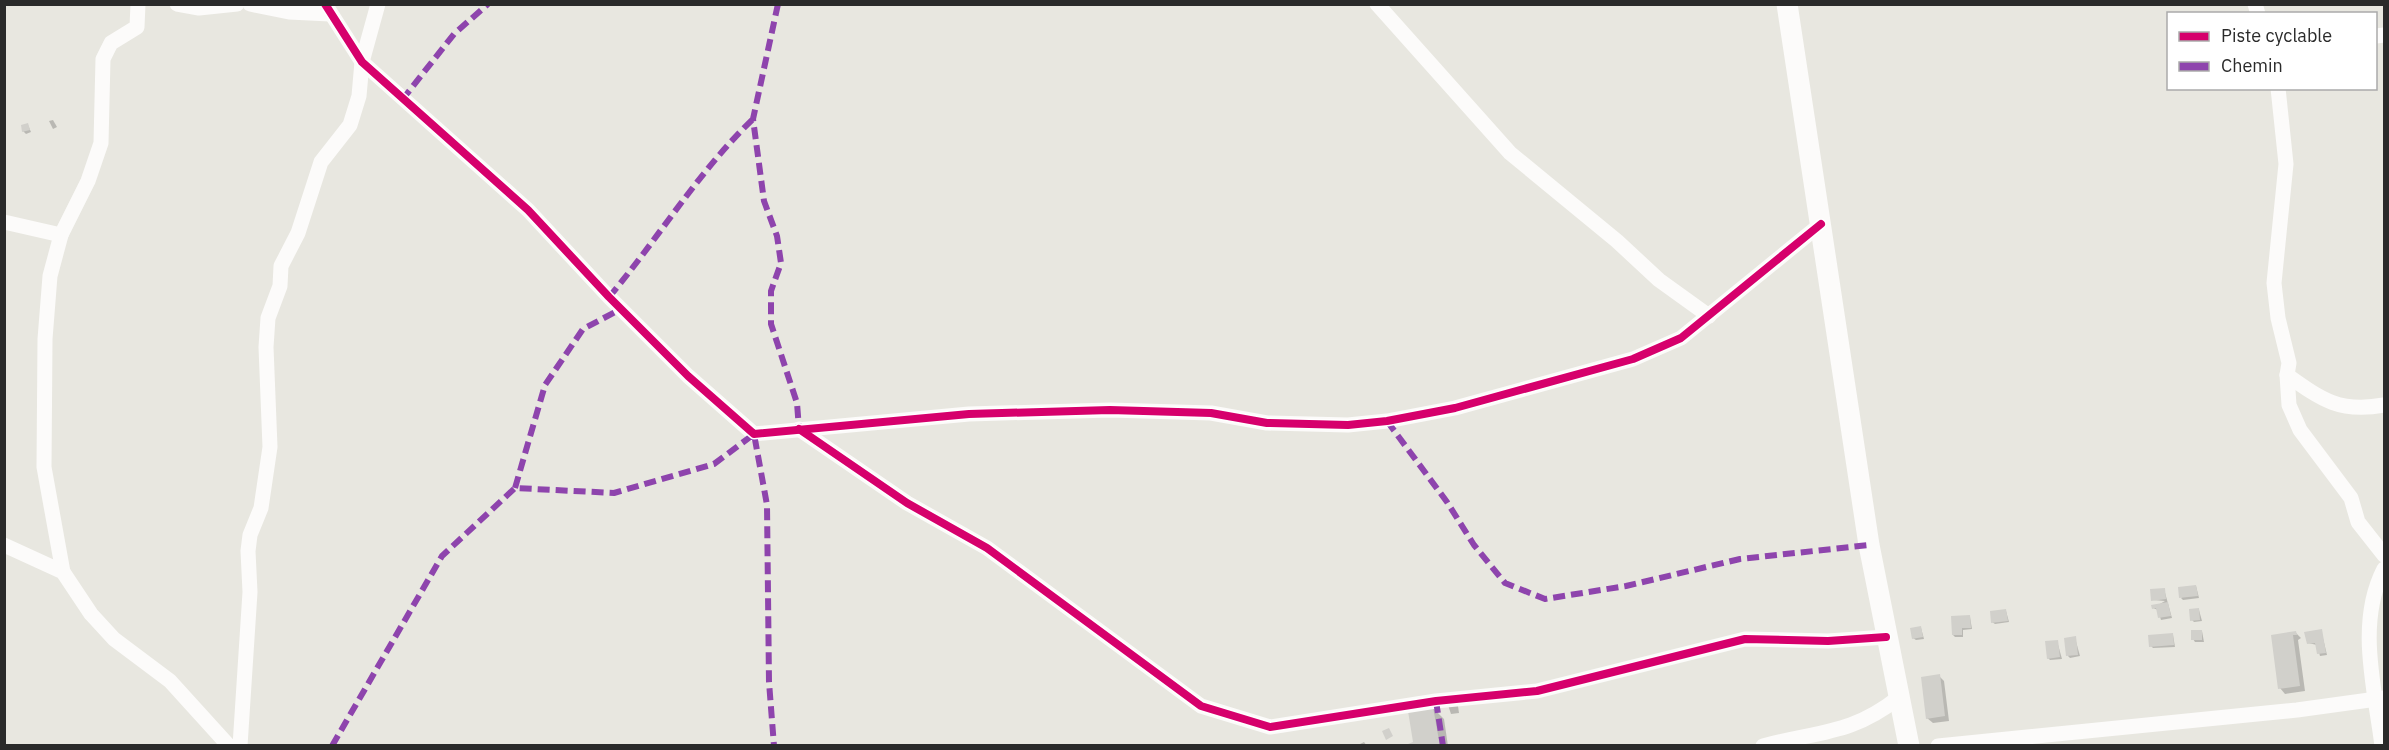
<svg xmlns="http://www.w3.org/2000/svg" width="2389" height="750" viewBox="0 0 2389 750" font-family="'IBM Plex Sans',sans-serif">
<rect width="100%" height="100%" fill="#e8e7e0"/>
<g fill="#0003">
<path d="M53 120 57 127 53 129 49 121Z"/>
<path d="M28 125 31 132 26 134 23 131Z"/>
<path d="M2196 586 2199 598 2183 600 2181 598Z"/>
<path d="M2164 589 2172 618 2161 620 2158 610 2153 608 2165 601 2153 600Z"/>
<path d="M2199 610 2202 621 2194 622 2192 620Z"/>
<path d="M2006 611 2009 622 1995 624 1992 622Z"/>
<path d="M1970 617 1972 629 1963 630V637H1955L1953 635Z"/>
<path d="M1921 628 1924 639 1916 640 1913 638Z"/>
<path d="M2321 630 2327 655 2320 656 2317 645 2308 643Z"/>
<path d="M2202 631 2204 642H2195L2193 639Z"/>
<path d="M2296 633 2301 638 2298 640 2305 691 2285 694 2280 688 2272 636Z"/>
<path d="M2173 635 2175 647 2153 648 2151 646Z"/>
<path d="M2075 638 2080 656 2070 658 2068 656Z"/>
<path d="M2057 641 2062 659 2050 660 2048 658Z"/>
<path d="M1939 676 1944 681 1949 721 1933 723 1927 718Z"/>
<path d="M1448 705 1458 706 1459 713 1451 714Z"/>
<path d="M1433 708 1444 719 1448 746H1408L1415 744Z"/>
<path d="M1364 742 1367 746H1356Z"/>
</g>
<g fill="#d1d0cb">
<path d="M28 123 30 130 22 132 21 125Z"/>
<path d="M2196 585 2198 596 2179 598 2178 587Z"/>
<path d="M2165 588 2166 599 2151 601 2150 589Z"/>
<path d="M2168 602 2171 616 2158 618 2156 608 2152 609 2151 605Z"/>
<path d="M2199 608 2200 620 2190 621 2189 609Z"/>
<path d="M2006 609 2008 621 1991 623 1990 611Z"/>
<path d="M1970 615 1971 628H1962V635H1952L1951 616Z"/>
<path d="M1921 626 1923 637 1912 639 1910 628Z"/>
<path d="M2322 629 2326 653 2317 654 2315 643 2307 644 2304 632Z"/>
<rect x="2191" y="630" width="11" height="10"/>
<path d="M2296 631 2297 635H2293L2300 686 2278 689 2271 635Z"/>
<path d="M2173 633 2174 645 2149 647 2148 635Z"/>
<path d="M2076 636 2078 655 2066 656 2064 638Z"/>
<path d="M2058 640 2060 657 2047 659 2045 641Z"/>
<path d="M1940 674 1945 716 1926 719 1921 677Z"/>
<path d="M1433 707 1440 746H1403L1413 742 1408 711Z"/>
<path d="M1389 728 1393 736 1386 740 1382 731Z"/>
</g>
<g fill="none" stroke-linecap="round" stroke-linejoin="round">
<g stroke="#fcfbfa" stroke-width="15">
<path d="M177 4 199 8 237 4"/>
<path d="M250 4 289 12 330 14"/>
<path d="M325 4 362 62 528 210 609 297 688 376 754 434 969 414 1110 410 1211 413 1267 423 1348 425 1387 421 1455 408 1633 359 1681 338 1821 224"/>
<path d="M1377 4 1510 153 1617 241 1659 280 1709 316"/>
<path d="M2255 4 2258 14"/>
<path d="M2376 36 2384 35"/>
<path d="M2278 88 2286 164 2274 283 2278 318 2289 363 2287 375 2289 405 2300 430 2351 498 2358 522 2384 555"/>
<path d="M4 222 61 235"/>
<path d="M2287 375C2322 400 2340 413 2384 405"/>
<path d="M799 429 907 503 987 548 1201 706 1270 727 1436 701 1537 691 1745 639 1828 641 1886 637"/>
<path d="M4 545 63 572 91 614 114 639 170 681 229 746"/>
<path d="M63 572 44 467 45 339 50 276 61 235 88 181 101 143 103 59 111 43 137 27 138 4"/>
<path d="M240 746 250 592 248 551 250 535 261 508 270 447 266 347 268 318 280 286 281 266 298 233 321 162 350 125 359 96 362 62 378 4"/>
<path d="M1763 746C1818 731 1851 735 1898 698"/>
<path d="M1938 746 2297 710 2384 698"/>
<path d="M2382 746C2375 689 2356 623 2384 569"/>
</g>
<path stroke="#fcfbfa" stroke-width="21" d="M1787 4 1869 545 1909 746"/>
<g stroke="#8e44ad" stroke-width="6" stroke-dasharray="12 6" stroke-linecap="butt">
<path d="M778 4 753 119 764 201 777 236 781 263 771 291V324L797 403 799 429"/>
<path d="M402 100 454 34 488 4"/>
<path d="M609 297C658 239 698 172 753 119"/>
<path d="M1387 421 1447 502 1474 545 1505 583 1545 599 1626 586 1740 559 1869 545"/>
<path d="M515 488 545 385 583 329 621 309"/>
<path d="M1436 701 1443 746"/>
<path d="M332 746 442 556 515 488 614 493 714 464 754 434 767 505 769 682 774 746"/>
</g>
<g stroke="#fff" stroke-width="11">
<g id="cycleway">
<path d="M325 4 362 62 528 210 609 297 688 376 754 434 969 414 1110 410 1211 413 1267 423 1348 425 1387 421 1455 408 1633 359 1681 338 1821 224"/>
<path d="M799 429 907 503 987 548 1201 706 1270 727 1436 701 1537 691 1745 639 1828 641 1886 637"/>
</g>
</g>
<use href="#cycleway" stroke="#d6006c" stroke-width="8"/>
</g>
<rect width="2389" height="750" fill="none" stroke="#2a2a2a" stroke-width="12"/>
<rect x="2167" y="12" width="210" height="78" fill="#ffffff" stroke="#aaaaaa" stroke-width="1.5"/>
<rect x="2179" y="32" width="30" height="9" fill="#d6006c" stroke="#aaaaaa" stroke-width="1.5"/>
<text x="2221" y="42" font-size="18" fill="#2a2a2a">Piste cyclable</text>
<rect x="2179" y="62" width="30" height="9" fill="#8e44ad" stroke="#aaaaaa" stroke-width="1.5"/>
<text x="2221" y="72" font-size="18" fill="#2a2a2a">Chemin</text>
</svg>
